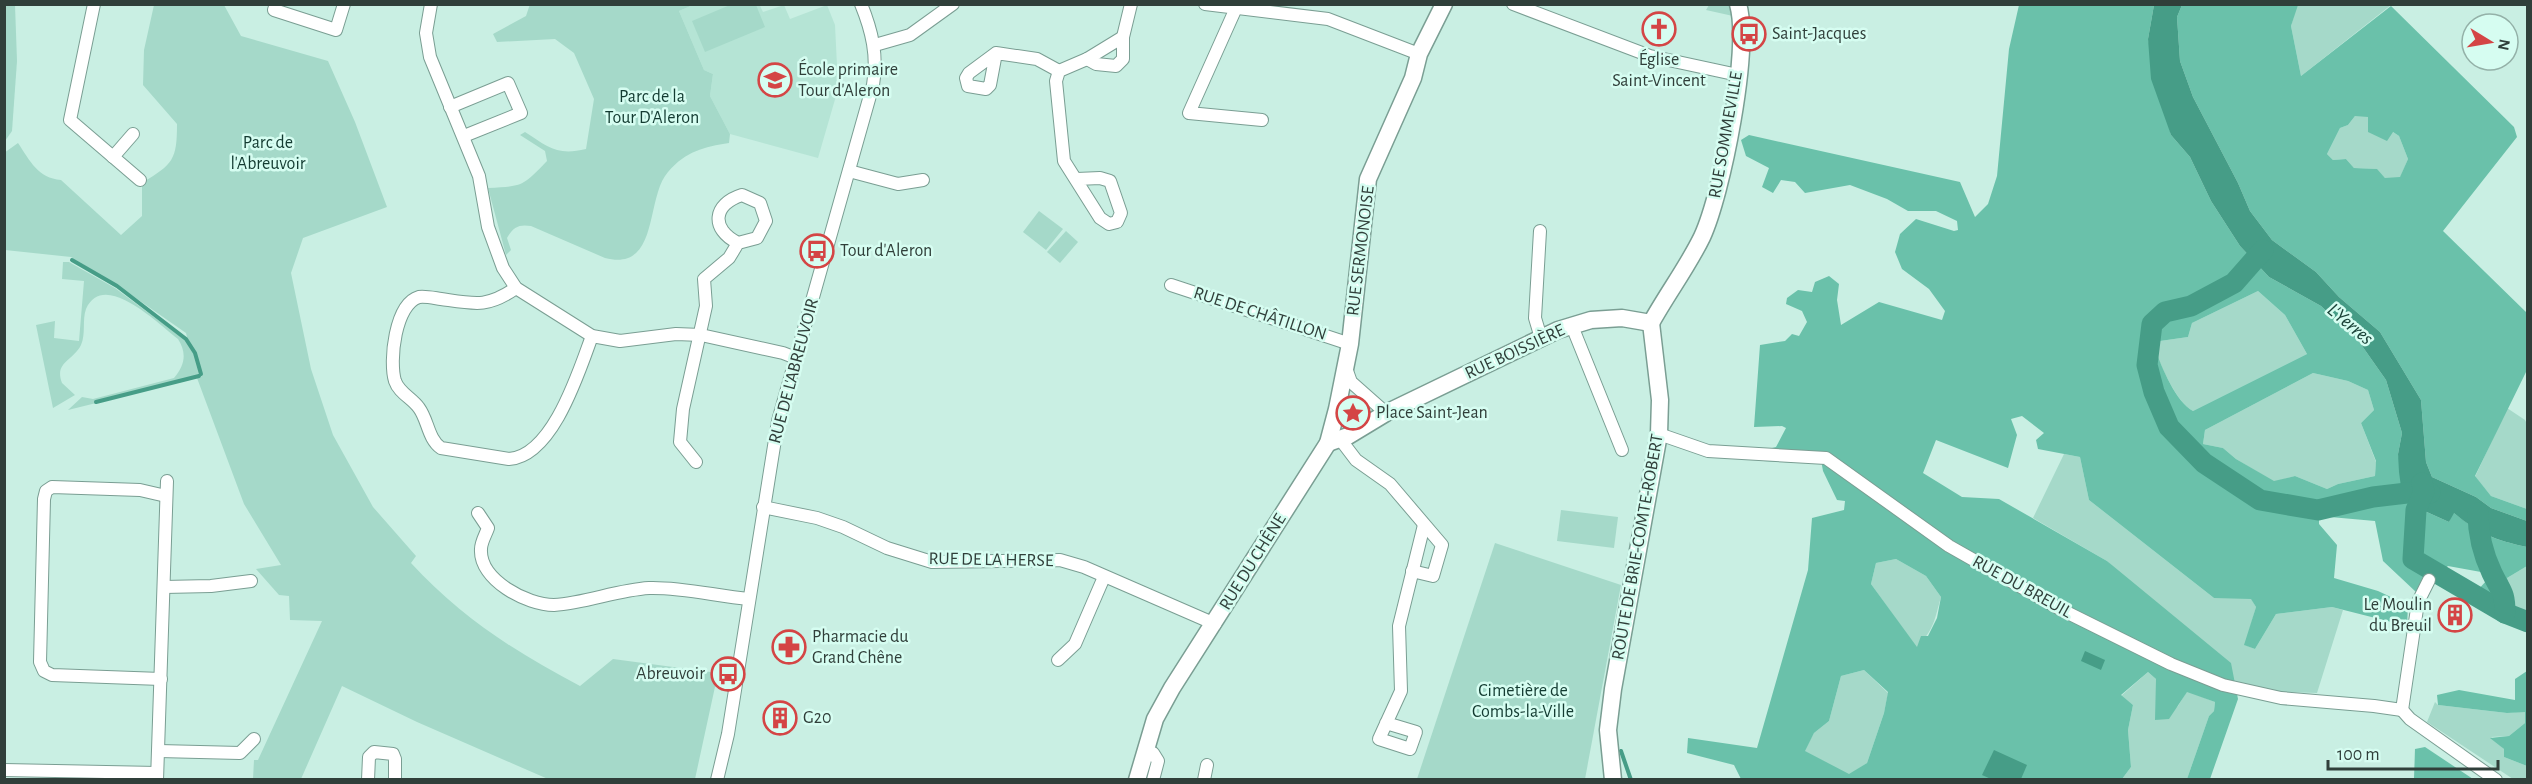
<svg xmlns="http://www.w3.org/2000/svg" width="2532" height="784" viewBox="0 0 2532 784" font-family="'Alegreya Sans',sans-serif">
<rect width="100%" height="100%" fill="#c9efe3"/>
<path fill="#b5e4d5" d="M759 4 763 12 784 5 790 19 827 5 835 25 838 86 836 87 833 95 836 96 818 158 730 134 710 96 713 74 704 70 679 11 693 5Z"/>
<g fill="#a5d9c9">
<path d="M5 4 15 5 17 61 12 131 5 141Z"/>
<path d="M530 4 693 5 679 11 704 70 713 74 710 96 730 134 729 143C704 147 686 151 668 172 645 198 660 272 605 258L531 226C519 224 513 227 507 238L511 250 506 255 488 188C523 186 522 187 547 161L545 151 520 135 525 132C548 147 557 156 586 149L594 99 574 53 555 39 497 42 493 34 526 16Z"/>
<path d="M154 5H224L241 36 328 61 355 122 387 207 303 238 291 273 311 369 333 435 373 507 416 556 411 563C461 617 515 652 580 686L613 659 718 673 695 779H548L417 722 342 686 301 779H253L254 760H258L322 621 290 620 289 596 279 595 256 569 281 565 244 504 197 378 68 410 82 397 93 399 174 378C185 365 187 353 178 339 159 325 104 269 86 309 82 320 86 334 81 345 73 361 54 362 62 383L75 395 53 408 36 325 55 321 54 338 79 341 84 281 62 279 63 262H69L115 288 185 340 189 345 186 333 117 285 71 257 5 250 4 153 18 143C30 161 38 178 61 180L121 235 142 216V183C173 164 177 160 177 124L143 85 144 50Z"/>
<path d="M730 5H756L765 27 705 52 692 21Z"/>
<path d="M1709 5H1730L1733 16 1706 10Z"/>
<path d="M2297 5H2391L2301 76 2291 26Z"/>
<path d="M2355 116H2368L2399 136 2408 159 2400 178H2385L2376 169 2354 168 2346 159 2333 160 2327 154 2340 128 2348 125Z"/>
<path d="M1039 211 1063 229 1046 250 1023 232Z"/>
<path d="M1066 231 1078 242 1060 263 1047 252Z"/>
<path d="M2258 291 2285 315 2307 354 2193 411C2176 402 2162 367 2154 349L2160 341 2188 337 2192 323Z"/>
<path d="M2313 373 2348 381 2368 390 2374 410 2361 423 2376 462 2375 476 2338 484 2327 489 2295 476 2274 482 2236 459 2223 448 2203 444 2205 430Z"/>
<path d="M1353 397 1372 412 1348 428 1344 424 1350 400Z"/>
<path d="M2507 408 2525 420 2528 426 2527 509 2491 496 2475 477Z"/>
<path d="M2064 454 2080 457 2089 500 2214 598H2251L2256 607 2245 645 2255 649 2276 614 2332 607 2343 610 2317 693 2282 692 2235 682 2107 561 2033 518Z"/>
<path d="M1561 510 1618 517 1614 548 1557 541Z"/>
<path d="M1495 543 1621 585 1585 779H1417Z"/>
<path d="M1896 559 1926 576 1941 597C1934 621 1935 627 1917 648L1871 584 1876 563Z"/>
<path d="M2527 566V617L2507 608 2513 596 2507 578Z"/>
<path d="M1864 670 1888 693 1884 713 1867 763 1849 775 1804 751 1814 733 1829 721 1841 676Z"/>
<path d="M2148 672 2156 679V720L2178 706 2187 691 2215 702 2214 711 2209 716 2187 779H2122L2131 767 2128 730 2133 705 2121 696Z"/>
<path d="M2435 702 2438 705 2507 713 2525 711V723L2509 736 2491 737 2504 749V757L2527 766V779H2513L2427 722Z"/>
</g>
<g fill="#6ac1aa" fill-rule="evenodd">
<path d="M2019 5H2154L2148 39 2171 135 2190 157 2211 201 2240 246 2269 277 2321 306 2360 343 2386 380 2402 433 2398 454 2409 504 2449 522 2453 512C2479 534 2495 540 2527 547V566L2507 578 2513 596 2493 600 2476 592 2487 580 2481 572 2448 566 2416 592 2383 561 2375 521 2319 516V524L2337 545 2334 578 2378 591 2408 605 2407 626 2332 607 2276 614 2255 649 2244 645 2256 607 2251 599 2214 598 2089 500 2080 457 2038 449 2036 440 2044 433 2022 416 2011 419 2017 435 2008 468 1936 440 1923 473 1962 497 1999 499 2107 561 2231 663 2238 699 2210 779H2187L2209 716 2214 711 2215 702 2187 692 2169 719 2155 720 2156 679 2148 672 2121 695 2133 705 2128 730 2131 767 2122 779H1741L1734 765 1687 753 1688 738 1757 748 1808 570 1812 518 1844 510 1845 501 1837 500 1823 471 1820 454 1813 455 1806 463 1763 461 1764 450 1776 447 1786 428 1782 426 1754 427 1760 345 1785 341 1792 334 1799 336 1807 322 1802 311 1786 304 1787 298 1798 290 1812 292 1815 282 1829 276 1839 284 1837 300 1841 325 1879 302 1942 320 1945 311 1929 289 1902 269 1895 252 1900 234 1916 219 1954 231 1958 230 1957 221 1936 211H1908L1887 199 1850 185 1805 193 1795 182 1781 180 1773 193 1762 187 1769 168 1746 156 1741 140 1749 135 1960 182 1975 217 1988 204 1997 176 2009 49ZM2258 291 2285 315 2307 354 2193 411C2176 402 2162 368 2155 349L2160 341 2188 337 2192 323ZM2313 373 2348 381 2368 390 2374 410 2361 423 2376 461 2375 476 2338 484 2327 489 2295 476 2274 481 2236 459 2223 448 2203 444 2205 430ZM1896 559 1926 576 1941 597 1937 618 1928 636H1921L1917 647 1871 584 1876 563ZM1864 670 1888 692 1884 713 1867 763 1849 774 1805 751 1814 733 1829 721 1841 676Z"/>
<path d="M2182 5H2298L2291 26 2301 76 2391 6 2514 127 2517 137 2443 231 2527 313V370L2475 476 2491 496 2527 509V521L2491 508 2476 497 2432 477 2426 462 2421 400 2380 332 2339 297 2316 272 2272 240 2250 211 2238 183 2193 97 2180 61 2177 17ZM2355 116 2368 117V132L2387 141 2393 132 2399 136 2408 159 2400 177 2385 178 2377 169 2354 168 2346 159 2333 160 2327 154 2340 128 2348 125Z"/>
<path d="M2527 671V766L2504 757V749L2490 738 2509 736 2525 723V712L2507 713 2438 705 2437 695 2459 690 2515 700V679Z"/>
<path d="M2425 747 2473 779H2414L2415 749Z"/>
</g>
<g fill="#469d87">
<path d="M2154 5H2182L2177 17 2180 61 2193 97 2238 183 2250 211 2272 240 2316 272 2339 297 2380 332 2421 400 2426 462 2432 477 2476 497 2491 508 2527 521V547C2495 540 2479 534 2454 513L2449 522 2409 504 2401 487 2399 472 2398 454 2402 433 2386 380 2360 343 2321 306 2269 277 2240 246 2211 201 2190 157 2171 135 2151 79 2148 39Z"/>
<path d="M2437 573 2462 586 2472 595 2527 617V627L2469 600 2460 590 2433 580Z"/>
<path d="M2085 651 2105 660 2101 670 2081 661Z"/>
<path d="M1994 750 2027 765 2021 779H1991L1982 775Z"/>
</g>
<g fill="none" stroke-linecap="round" stroke-linejoin="round">
<g stroke="#469d87" stroke-width="4">
<path d="M72 260 117 286 186 339 195 353 201 374"/>
<path d="M96 402 199 376"/>
<path d="M1621 751 1631 780"/>
</g>
<g stroke="#469d87" stroke-width="21">
<path d="M2263 250 2234 283 2191 306 2165 312 2152 324 2147 365 2154 392 2169 427 2204 463 2260 500 2318 510 2373 497 2424 491 2430 493"/>
<path d="M2422 483 2424 491 2416 510 2413 559 2505 613 2528 622"/>
<path d="M2478 513C2478 534 2483 554 2492 573 2501 592 2505 591 2505 613"/>
</g>
<g stroke="#7a9e93" stroke-width="14">
<g id="street">
<path d="M94 4 70 120 140 180"/>
<path d="M276 4 274 10 336 30 344 4"/>
<path d="M431 4 426 33 430 57 479 176 488 227 503 268 516 288 592 336 620 341 676 334 701 335 783 353 796 358"/>
<path d="M1205 4 1328 19 1419 54"/>
<path d="M1513 4 1650 56 1738 75"/>
<path d="M1236 8 1189 113 1262 120"/>
<path d="M875 45 910 35 953 4"/>
<path d="M996 53 990 85 986 89 968 86 966 78 969 73 996 53 1037 59 1059 71"/>
<path d="M1087 59 1096 64 1116 66 1123 59V37L1131 4"/>
<path d="M450 107 508 83 521 113 464 136"/>
<path d="M113 157 133 134"/>
<path d="M849 171 898 184 923 180"/>
<path d="M1077 179 1100 178 1110 181 1121 213 1117 222 1109 224 1100 218 1064 161 1056 81 1059 71 1087 59 1123 37"/>
<path d="M1540 231 1535 318 1541 338"/>
<path d="M1171 285 1350 344"/>
<path d="M516 288C487 308 475 304 441 299 434 298 425 296 419 297 395 304 389 361 395 381 399 393 412 398 419 408 428 420 428 439 441 448L509 459C553 456 579 371 592 336"/>
<path d="M1572 326 1622 450"/>
<path d="M1346 368 1351 382 1386 413"/>
<path d="M1659 434 1708 451 1826 458 1949 546 2060 609 2171 664 2223 685 2281 698 2374 706 2402 710"/>
<path d="M1340 439 1356 460 1390 484 1442 545 1433 576 1412 571"/>
<path d="M696 462 680 442 683 409 706 306 704 279 729 258 738 243 757 238 766 221 760 203 742 195C713 204 710 229 738 243"/>
<path d="M763 507 817 518 843 527 887 548 932 562 1060 560 1084 567 1215 624"/>
<path d="M478 513 488 528C486 534 481 542 481 549 479 580 527 605 554 605 586 603 617 590 649 588 682 587 716 596 749 599"/>
<path d="M164 587 211 586 251 581"/>
<path d="M1058 660 1075 644 1104 577"/>
<path d="M161 679 52 675 44 671 40 662 44 499 46 491 52 487 140 490 166 496"/>
<path d="M2402 710 2418 602 2429 580"/>
<path d="M2402 710 2410 719 2496 780"/>
<path d="M1386 723 1416 732 1410 749 1379 739 1401 691 1399 626 1424 525"/>
<path d="M159 751 240 753 254 739"/>
<path d="M1145 751 1153 753 1158 761 1153 780"/>
<path d="M4 770 157 773"/>
<path d="M157 780 167 481"/>
<path d="M368 780 369 757 374 752 393 754 395 759V780"/>
<path d="M717 780 728 734 778 421 873 85C878 56 872 31 861 4"/>
<path d="M1204 780 1207 765"/>
</g>
</g>
<g stroke="#7a9e93" stroke-width="19">
<g id="secondary">
<path d="M1651 323C1667 294 1688 266 1702 237 1722 194 1751 49 1738 4"/>
<path d="M1328 443 1348 436 1386 413 1558 330 1591 320 1622 318 1651 323"/>
<path d="M1137 780 1155 719 1172 688 1328 443 1337 409 1350 344 1368 179 1413 78 1419 54 1444 4"/>
<path d="M1613 780 1608 730 1613 689 1659 434 1660 400 1651 323"/>
</g>
</g>
<use href="#street" stroke="#fff" stroke-width="12"/>
<use href="#secondary" stroke="#fff" stroke-width="16"/>
</g>
<defs>
<g id="church-ring" transform="scale(1.725)"><circle r="9.5" fill="#d6fdf1" stroke="#d44545" stroke-width="1.5"/><path d="M-1.2-6h2.4v3.5h3.3v2.4h-3.3V6h-2.4V-.1h-3.3v-2.4h3.3Z" fill="#d44545"/></g>
<g id="bus-ring" transform="scale(1.725)"><circle r="9.5" fill="#d6fdf1" stroke="#d44545" stroke-width="1.5"/><path d="M-5-6H5V4H4V6H2V4H-2V6H-4V4H-5ZM-3.5-4V0h7V-4ZM-3.5 1.2v1.5H-2V1.2ZM2 1.2v1.5H3.5V1.2Z" fill="#d44545"/></g>
<g id="school-ring" transform="scale(1.725)"><circle r="9.5" fill="#d6fdf1" stroke="#d44545" stroke-width="1.5"/><path d="M0-5L7-2L0 1L-7-2ZM-4 1L0 2.5L4 1V4Q0 6-4 4Z" fill="#d44545"/></g>
<g id="sight-ring" transform="scale(1.725)"><circle r="9.5" fill="#d6fdf1" stroke="#d44545" stroke-width="1.5"/><path d="M0-6L1.8-2.2L6-1.7L2.9 1.2L3.7 5.4L0 3.3L-3.7 5.4L-2.9 1.2L-6-1.7L-1.8-2.2Z" fill="#d44545"/></g>
<g id="building-ring" transform="scale(1.725)"><circle r="9.5" fill="#d6fdf1" stroke="#d44545" stroke-width="1.5"/><path d="M-4-6H4V6H1V3H-1V6H-4ZM-2.5-4.3h1.7v1.8h-1.7ZM.8-4.3h1.7v1.8H.8ZM-2.5-1h1.7V.8h-1.7ZM.8-1h1.7V.8H.8Z" fill="#d44545"/></g>
<g id="pharmacy-ring" transform="scale(1.725)"><circle r="9.5" fill="#d6fdf1" stroke="#d44545" stroke-width="1.5"/><path d="M-2-6h4v4h4v4h-4v4h-4v-4h-4v-4h4Z" fill="#d44545"/></g>
</defs>
<g fill-rule="evenodd">
<use href="#church-ring" x="1659" y="29"/>
<use href="#bus-ring" x="1749" y="34"/>
<use href="#school-ring" x="775" y="80"/>
<use href="#bus-ring" x="817" y="251"/>
<use href="#sight-ring" x="1353" y="413"/>
<use href="#building-ring" x="2455" y="615"/>
<use href="#pharmacy-ring" x="789" y="647"/>
<use href="#bus-ring" x="728" y="674"/>
<use href="#building-ring" x="780" y="718"/>
</g>
<g text-anchor="middle" dominant-baseline="central" stroke-width="5" stroke-linejoin="round" paint-order="stroke">
<g font-size="18" fill="#303f3a" stroke="#d6fdf1" text-anchor="start">
<text x="1772" y="34">Saint-Jacques</text>
<text x="1659" y="60" text-anchor="middle">Église<tspan x="1659" dy="21">Saint-Vincent</tspan></text>
<text x="798" y="70">École primaire<tspan x="798" dy="21">Tour d'Aleron</tspan></text>
<text x="840" y="251">Tour d'Aleron</text>
<text x="1376" y="413">Place Saint-Jean</text>
<text x="2432" y="605" text-anchor="end">Le Moulin<tspan x="2432" dy="21">du Breuil</tspan></text>
<text x="812" y="637">Pharmacie du<tspan x="812" dy="21">Grand Chêne</tspan></text>
<text x="705" y="674" text-anchor="end">Abreuvoir</text>
<text x="803" y="718">G20</text>
</g>
<g font-size="18" fill="#133b31" stroke="#d6fdf1">
<text x="652" y="97">Parc de la<tspan x="652" dy="21">Tour D'Aleron</tspan></text>
<text x="268" y="143">Parc de<tspan x="268" dy="21">l'Abreuvoir</tspan></text>
<text x="1523" y="691">Cimetière de<tspan x="1523" dy="21">Combs-la-Ville</tspan></text>
</g>
<g font-size="18" fill="#303f3a" stroke="#d6fdf1">
<text transform="translate(1726 135) rotate(-80)">RUE SOMMEVILLE</text>
<text transform="translate(1361 251) rotate(-83)">RUE SERMONOISE</text>
<text transform="translate(1260 314) rotate(18)">RUE DE CHÂTILLON</text>
<text transform="translate(1515 352) rotate(-25)">RUE BOISSIÈRE</text>
<text transform="translate(794 371) rotate(-75)">RUE DE L'ABREUVOIR</text>
<text transform="translate(1638 547) rotate(-80)">ROUTE DE BRIE-COMTE-ROBERT</text>
<text transform="translate(991 560) rotate(1)">RUE DE LA HERSE</text>
<text transform="translate(1253 562) rotate(-58)">RUE DU CHÊNE</text>
<text transform="translate(2022 587) rotate(29)">RUE DU BREUIL</text>
</g>
<g font-size="20" font-style="italic" fill="#1b4238" stroke="#d6fdf1">
<text transform="translate(2350 324) rotate(40)">L'Yerres</text>
</g>
</g>
<rect width="2532" height="784" fill="none" stroke="#303f3a" stroke-width="12"/>
<g transform="translate(2490 42) rotate(101)"><circle r="28" fill="#d6fdf1" stroke="#94b1a8" stroke-width="1.5"/>
<path d="M0-4.5L10 22L0 15L-10 22Z" fill="#d44545"/>
<text y="-9" font-size="16" font-weight="bold" text-anchor="middle" fill="#303f3a">N</text>
</g>
<path d="M2328 760v9h170v-9" fill="none" stroke="#303f3a" stroke-width="3"/>
<text x="2337" y="760" font-size="18" fill="#303f3a" stroke="#d6fdf1" stroke-width="4.5" paint-order="stroke">100 m</text>
</svg>
